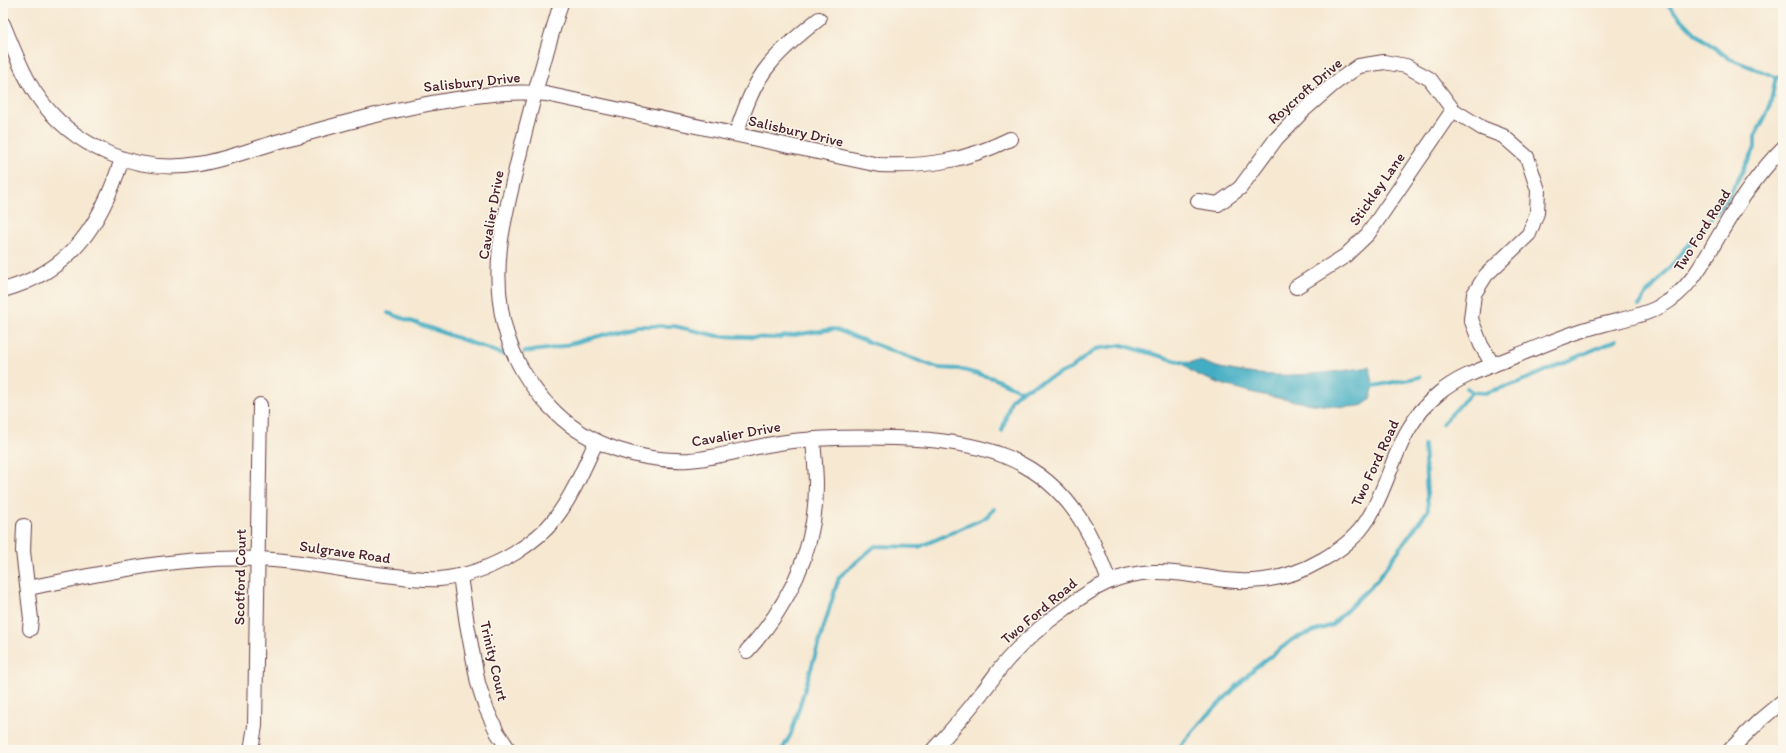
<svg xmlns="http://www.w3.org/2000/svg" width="1786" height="753" viewBox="0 0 1786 753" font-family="Itim,sans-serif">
<rect width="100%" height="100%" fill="#fbf7ec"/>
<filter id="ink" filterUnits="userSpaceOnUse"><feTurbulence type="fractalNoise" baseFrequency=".025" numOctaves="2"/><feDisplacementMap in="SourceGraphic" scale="8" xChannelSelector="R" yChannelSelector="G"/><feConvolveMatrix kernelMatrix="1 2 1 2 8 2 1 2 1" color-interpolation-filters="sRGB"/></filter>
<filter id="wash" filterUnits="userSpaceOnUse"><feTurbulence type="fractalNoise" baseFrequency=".012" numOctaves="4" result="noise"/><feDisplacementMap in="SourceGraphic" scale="16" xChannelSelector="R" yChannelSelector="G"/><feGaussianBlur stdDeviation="0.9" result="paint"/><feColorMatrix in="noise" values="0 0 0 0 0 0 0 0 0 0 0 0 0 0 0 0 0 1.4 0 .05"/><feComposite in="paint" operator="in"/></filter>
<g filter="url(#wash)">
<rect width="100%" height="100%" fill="#f6e8d1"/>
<path fill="#43adc3" stroke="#466677" d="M1200 361C1209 364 1217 368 1226 369 1274 380 1322 374 1369 367L1374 386 1370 400C1367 402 1363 406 1359 406 1334 412 1192 386 1183 363Z"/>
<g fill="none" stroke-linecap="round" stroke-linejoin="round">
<g stroke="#43adc3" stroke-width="4">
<path d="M1666 3 1696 34 1730 59 1776 77 1783 76"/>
<path d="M1639 306 1646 295 1726 201 1755 148V136L1769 109 1776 77"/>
<path d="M388 313 505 355"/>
<path d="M524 352 555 348 636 326H674L718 336 774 338 834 329 938 368 959 369 993 378 1021 391"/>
<path d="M1371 383 1374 386 1420 377"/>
<path d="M1467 388 1472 392 1485 393 1517 383 1616 340"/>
<path d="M1442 424 1472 392"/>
<path d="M1002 431 1011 400 1021 391 1070 369 1096 349 1122 345 1188 364"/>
<path d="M782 750 791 734 839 577 875 546 919 547 985 518 994 509"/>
<path d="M1177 750 1200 723 1254 669 1293 639 1332 625 1377 580 1428 510 1424 445"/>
<path d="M1782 750 1783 748"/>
</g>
</g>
</g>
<g filter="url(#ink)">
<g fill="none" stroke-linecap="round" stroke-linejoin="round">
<g stroke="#643d44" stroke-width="16">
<g id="minor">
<path d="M561 3C544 58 529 113 516 169 510 195 503 221 500 247 493 311 509 368 556 413 590 446 642 462 689 460 719 458 749 447 779 443 818 437 857 437 896 438 974 440 1043 454 1085 527 1095 544 1102 563 1109 581"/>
<path d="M3 24C13 48 22 73 36 94 72 147 137 175 199 164 227 159 253 149 280 141 336 125 392 109 450 100 481 95 514 90 546 94L879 165C927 167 966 161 1010 139"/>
<path d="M736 134C744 111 753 84 769 65 783 48 801 33 819 19"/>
<path d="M1198 201 1218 204 1240 188 1276 139 1305 109 1335 83 1359 66 1384 62 1406 66 1430 79 1453 110 1482 128 1503 136 1527 157 1538 190 1537 213 1529 234 1486 275 1474 294 1471 319 1481 345 1493 365"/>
<path d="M1296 287 1345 256 1368 234 1453 110"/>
<path d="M3 290C72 271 101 224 122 159"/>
<path d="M24 526 23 551 31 619 30 629"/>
<path d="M460 576 467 624 478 683 486 708 497 732 509 750"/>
<path d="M28 588C104 573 181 555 259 559 305 561 349 572 395 576 410 578 425 580 440 579 467 576 492 567 515 553 529 544 543 534 554 520 572 497 584 468 596 442"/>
<path d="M747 651C790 604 816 550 816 485 816 470 814 454 813 439"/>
<path d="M251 750 255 726 260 405"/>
<path d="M933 750C951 731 968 711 984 690 992 680 999 669 1008 659 1025 640 1045 623 1066 608 1094 587 1117 574 1153 572 1177 571 1201 577 1225 580 1259 584 1293 577 1322 560 1340 550 1357 537 1368 519 1394 476 1395 430 1438 394 1460 375 1491 366 1518 355 1544 345 1570 333 1597 326 1618 320 1641 317 1661 306 1692 289 1705 258 1723 229 1740 200 1759 172 1783 148"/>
<path d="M1730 750 1759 721 1783 701"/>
</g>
</g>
<use href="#minor" stroke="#fff" stroke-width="14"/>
</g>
</g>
<g text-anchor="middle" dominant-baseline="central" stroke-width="3" stroke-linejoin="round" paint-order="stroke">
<g font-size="15" fill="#4a1f2b" stroke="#fbf7ec">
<text transform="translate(472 82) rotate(-6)">Salisbury Drive</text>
<text transform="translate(1305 91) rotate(-41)">Roycroft Drive</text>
<text transform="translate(796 131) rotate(13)">Salisbury Drive</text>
<text transform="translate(1377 189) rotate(-55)">Stickley Lane</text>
<text transform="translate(491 215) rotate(-80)">Cavalier Drive</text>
<text transform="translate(1702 230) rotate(-58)">Two Ford Road</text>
<text transform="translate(736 434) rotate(-10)">Cavalier Drive</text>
<text transform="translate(1375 463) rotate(-65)">Two Ford Road</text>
<text transform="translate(345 552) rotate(8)">Sulgrave Road</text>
<text transform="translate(240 577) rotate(-89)">Scotford Court</text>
<text transform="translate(1039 611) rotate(-40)">Two Ford Road</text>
<text transform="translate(494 661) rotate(77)">Trinity Court</text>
</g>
</g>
<rect width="1786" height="753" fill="none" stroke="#fbf7ec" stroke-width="16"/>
</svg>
